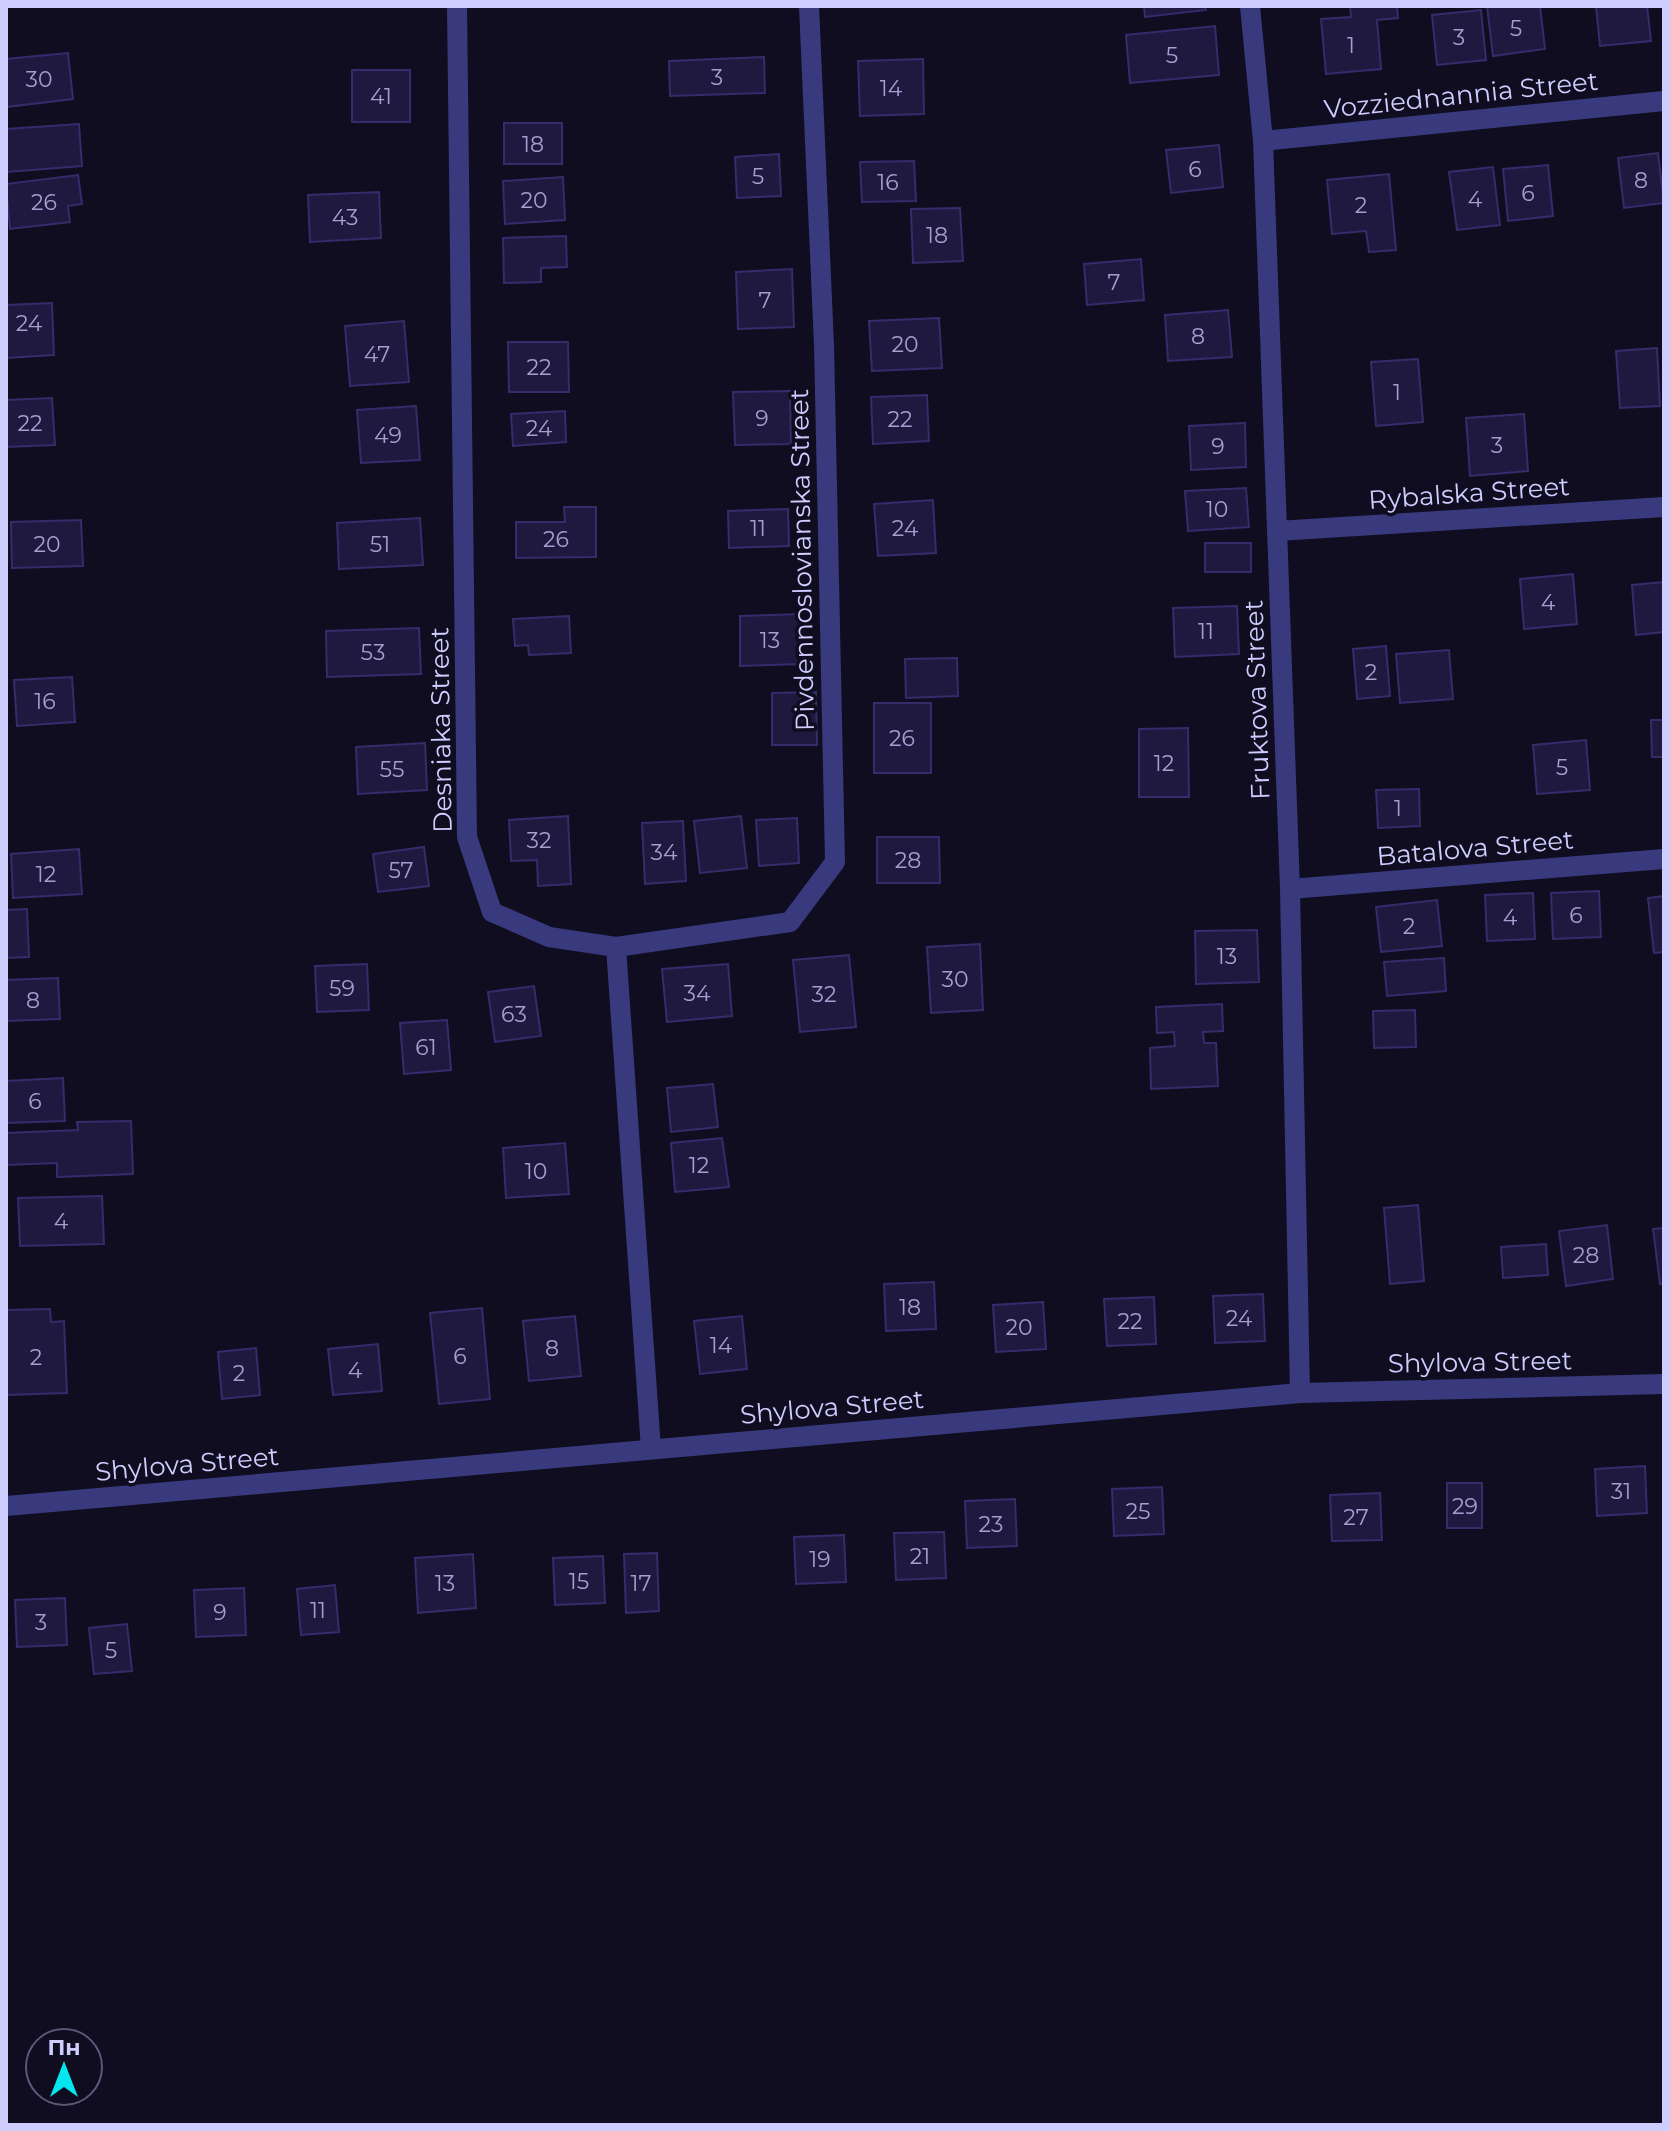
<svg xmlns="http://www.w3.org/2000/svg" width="1670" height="2131" viewBox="0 0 1670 2131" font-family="Montserrat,sans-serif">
<rect width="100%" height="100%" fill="#0f0d1f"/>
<g fill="#1f1940" stroke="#352c6b" stroke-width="2">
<path d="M1144 6H1205L1206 10 1145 17Z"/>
<path d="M1350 6H1397L1398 18 1377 20 1381 69 1326 74 1321 19 1351 17Z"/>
<path d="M1487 6H1540L1545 49 1493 56Z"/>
<path d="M1596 6H1647L1651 41 1600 46Z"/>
<path d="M1481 10 1486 60 1437 65 1432 15Z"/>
<path d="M1215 26 1219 75 1130 83 1126 35Z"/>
<path d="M68 53 73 99 6 107V59Z"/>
<path d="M764 57 765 93 670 96 669 61Z"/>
<path d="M923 59 924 114 860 116 858 61Z"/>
<rect x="352" y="70" width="58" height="52"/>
<rect x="504" y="123" width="58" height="41"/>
<path d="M79 124 82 166 7 172 6 129Z"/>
<path d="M1219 145 1223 187 1171 193 1166 150Z"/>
<path d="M1658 153 1664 203 1624 208 1618 158Z"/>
<path d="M779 154 781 196 737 198 735 157Z"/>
<path d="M914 161 916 201 862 202 860 162Z"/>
<path d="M1548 165 1553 216 1508 221 1503 169Z"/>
<path d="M1493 167 1500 225 1457 230 1449 172Z"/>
<path d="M1389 174 1396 250 1369 252 1366 231 1332 234 1327 180Z"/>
<path d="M78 175 82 204 68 206 70 222 10 229 6 184Z"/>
<path d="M563 177 565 220 505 224 503 181Z"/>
<path d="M379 192 381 238 310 242 308 195Z"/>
<path d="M960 208 963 261 913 263 911 209Z"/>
<path d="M566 236 567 267 541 268V282L504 283 503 238Z"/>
<path d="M1141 259 1144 300 1087 305 1084 264Z"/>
<path d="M792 269 794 327 738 329 736 272Z"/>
<path d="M52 303 54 355 7 358 6 305Z"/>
<path d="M1228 310 1232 357 1168 361 1165 315Z"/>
<path d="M939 318 942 368 872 371 869 321Z"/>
<path d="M404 321 409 382 350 386 345 326Z"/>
<path d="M508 342H568L569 392H509Z"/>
<path d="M1657 348 1660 406 1620 408 1616 351Z"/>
<path d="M1418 359 1423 422 1376 426 1371 362Z"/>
<path d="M790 391 791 444 735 445 733 392Z"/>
<path d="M927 395 929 441 873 444 871 397Z"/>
<path d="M52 398 55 445 6 447V400Z"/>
<path d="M416 406 420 460 361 463 357 410Z"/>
<path d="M565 411 566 442 513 446 511 414Z"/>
<path d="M1524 414 1528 471 1470 476 1466 418Z"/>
<path d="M1245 423 1246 467 1191 470 1189 426Z"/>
<path d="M1246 488 1249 527 1188 531 1185 491Z"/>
<path d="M933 500 936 553 878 556 874 504Z"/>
<path d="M564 507H596V557L516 558V522H565Z"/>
<path d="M788 509 789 546 729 548 728 511Z"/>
<path d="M420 518 423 565 339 569 337 523Z"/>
<path d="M81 520 83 566 12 568 11 522Z"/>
<rect x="1205" y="543" width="46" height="29"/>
<path d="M1573 574 1577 624 1524 629 1520 579Z"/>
<path d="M1664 582V632L1636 635 1632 585Z"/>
<path d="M1237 606 1239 654 1175 657 1173 608Z"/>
<path d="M800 614 801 664 740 666V616Z"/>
<path d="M569 616 571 653 529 655 528 645 515 646 513 619Z"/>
<path d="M419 628 421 674 327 677 326 631Z"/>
<path d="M1386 646 1390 696 1357 699 1353 649Z"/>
<path d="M1449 650 1453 699 1400 703 1396 654Z"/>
<path d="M957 658 958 696 906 698 905 659Z"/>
<path d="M72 677 75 722 17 726 14 680Z"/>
<path d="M816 692 817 745H772V693Z"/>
<rect x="874" y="703" width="57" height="70"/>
<path d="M1651 720H1664V757H1652Z"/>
<path d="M1188 728 1189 797H1139V729Z"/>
<path d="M1586 740 1590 790 1537 794 1533 745Z"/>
<path d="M425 743 427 790 358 794 356 747Z"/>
<path d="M1419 789 1420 826 1378 828 1376 790Z"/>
<path d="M568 816 571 884 538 886 537 860 511 861 509 820Z"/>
<path d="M741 816 747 868 700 873 694 821Z"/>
<path d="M797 818 799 863 759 866 756 820Z"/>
<path d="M683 821 686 881 645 884 642 823Z"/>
<path d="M877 837H939L940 883H877Z"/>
<path d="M424 847 429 886 378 892 373 854Z"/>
<path d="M79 849 82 894 13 898 11 854Z"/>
<path d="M1599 891 1601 937 1553 939 1551 893Z"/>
<path d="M1533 893 1535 939 1487 941 1485 895Z"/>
<path d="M1664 896V952L1654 953 1648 898Z"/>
<path d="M1437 900 1442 946 1381 952 1376 907Z"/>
<path d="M27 909 29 957 6 958V910Z"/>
<path d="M1257 930 1259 982 1196 984 1195 931Z"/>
<path d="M980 944 983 1010 931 1013 927 947Z"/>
<path d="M849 955 856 1027 800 1032 793 960Z"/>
<path d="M1444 958 1446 991 1387 996 1384 962Z"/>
<path d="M367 964 369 1010 317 1012 315 966Z"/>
<path d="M728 964 732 1016 667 1022 662 969Z"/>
<path d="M58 978 60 1019 6 1021V980Z"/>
<path d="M534 986 541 1036 495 1042 488 992Z"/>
<path d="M1222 1004 1223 1031 1203 1032 1204 1043H1216L1218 1086 1151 1089 1150 1048 1175 1046 1174 1032 1157 1033 1156 1007Z"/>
<path d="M1415 1010 1416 1047 1374 1048 1373 1011Z"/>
<path d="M447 1020 451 1070 404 1074 400 1023Z"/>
<path d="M63 1078 65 1121 6 1123V1081Z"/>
<path d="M713 1084 718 1127 671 1132 667 1088Z"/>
<path d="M131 1121 133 1174 57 1177V1163L6 1165V1133L78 1130 77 1122Z"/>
<path d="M722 1138 729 1187 675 1192 671 1143Z"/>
<path d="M565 1143 569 1194 506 1198 503 1148Z"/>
<path d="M102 1196 104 1244 20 1246 18 1198Z"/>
<path d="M1418 1205 1424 1281 1390 1284 1384 1208Z"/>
<path d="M1607 1225 1613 1279 1566 1286 1559 1231Z"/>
<path d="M1664 1228V1283L1660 1284 1653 1229Z"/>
<path d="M1546 1244 1548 1275 1503 1278 1501 1247Z"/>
<path d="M934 1282 936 1329 886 1331 884 1284Z"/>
<path d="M1263 1294 1265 1341 1215 1343 1213 1296Z"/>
<path d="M1154 1297 1156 1344 1107 1346 1104 1299Z"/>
<path d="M1043 1302 1046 1349 996 1352 993 1305Z"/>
<path d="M482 1308 490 1399 439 1404 430 1313Z"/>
<path d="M50 1309 51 1322 64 1321 67 1393 6 1395V1310Z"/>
<path d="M575 1316 581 1376 529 1381 523 1321Z"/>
<path d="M742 1316 747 1369 700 1374 694 1321Z"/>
<path d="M378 1344 382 1391 333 1395 328 1349Z"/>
<path d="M256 1348 260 1395 222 1399 218 1352Z"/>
<path d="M1645 1466 1647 1513 1597 1516 1595 1469Z"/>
<rect x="1447" y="1483" width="35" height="45"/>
<path d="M1162 1487 1164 1534 1114 1536 1112 1489Z"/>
<path d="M1380 1493 1382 1540 1332 1541 1330 1495Z"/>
<path d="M1015 1499 1017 1546 967 1548 965 1501Z"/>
<path d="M944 1532 946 1578 896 1580 894 1533Z"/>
<path d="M844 1535 846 1582 796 1584 794 1537Z"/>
<path d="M657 1553 659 1611 626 1613 624 1554Z"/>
<path d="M473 1554 476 1608 418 1613 415 1558Z"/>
<path d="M603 1556 605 1603 555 1605 553 1558Z"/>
<path d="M335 1585 339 1632 301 1635 297 1589Z"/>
<path d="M244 1588 246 1635 196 1637 194 1590Z"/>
<path d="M65 1598 67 1645 17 1647 15 1600Z"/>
<path d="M127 1624 132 1671 94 1674 89 1628Z"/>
</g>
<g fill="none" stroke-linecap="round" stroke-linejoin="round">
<g stroke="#383a7d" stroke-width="20">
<path d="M457 6 467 837 492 912 549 937 616 947 651 1449"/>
<path d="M1250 6 1263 141 1290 889 1300 1393"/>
<path d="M1263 141 1664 101"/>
<path d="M1277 531 1664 507"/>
<path d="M1290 889 1664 859"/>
<path d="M616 947 790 922 835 862 824 345 809 6"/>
<path d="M6 1506 1300 1393 1664 1384"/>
</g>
</g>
<g text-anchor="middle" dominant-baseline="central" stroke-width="7" stroke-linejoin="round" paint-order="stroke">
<g font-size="22" fill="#a39fce">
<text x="1516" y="28">5</text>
<text x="1459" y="37">3</text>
<text x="1351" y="45">1</text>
<text x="1172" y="55">5</text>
<text x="717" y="77">3</text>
<text x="39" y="79">30</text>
<text x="891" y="88">14</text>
<text x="381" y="96">41</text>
<text x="533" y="144">18</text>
<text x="1195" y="169">6</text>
<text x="758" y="176">5</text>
<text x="1641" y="180">8</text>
<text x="888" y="182">16</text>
<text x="1528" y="193">6</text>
<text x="1475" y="199">4</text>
<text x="534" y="200">20</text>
<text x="44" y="202">26</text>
<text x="1361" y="205">2</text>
<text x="345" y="217">43</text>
<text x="937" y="235">18</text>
<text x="1114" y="282">7</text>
<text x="765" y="300">7</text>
<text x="29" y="323">24</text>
<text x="1198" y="336">8</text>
<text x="905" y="344">20</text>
<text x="377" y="354">47</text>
<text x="539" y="367">22</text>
<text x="1397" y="392">1</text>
<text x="762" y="418">9</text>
<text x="900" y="419">22</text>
<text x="30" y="423">22</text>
<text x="539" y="428">24</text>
<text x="388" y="435">49</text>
<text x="1497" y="445">3</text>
<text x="1218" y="446">9</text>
<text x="1217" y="509">10</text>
<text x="758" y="528">11</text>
<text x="905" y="528">24</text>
<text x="556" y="539">26</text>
<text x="47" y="544">20</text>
<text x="380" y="544">51</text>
<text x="1548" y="602">4</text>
<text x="1206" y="631">11</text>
<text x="770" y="640">13</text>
<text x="373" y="652">53</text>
<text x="1371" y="672">2</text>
<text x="45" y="701">16</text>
<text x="902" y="738">26</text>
<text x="1164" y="763">12</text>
<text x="1562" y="767">5</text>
<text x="392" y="769">55</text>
<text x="1398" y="808">1</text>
<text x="539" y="840">32</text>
<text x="664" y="852">34</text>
<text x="908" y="860">28</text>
<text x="401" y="870">57</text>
<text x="46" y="874">12</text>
<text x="1576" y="915">6</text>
<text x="1510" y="917">4</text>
<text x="1409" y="926">2</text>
<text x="1227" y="956">13</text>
<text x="955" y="979">30</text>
<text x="342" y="988">59</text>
<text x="697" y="993">34</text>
<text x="824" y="994">32</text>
<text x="33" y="1000">8</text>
<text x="514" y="1014">63</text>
<text x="426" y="1047">61</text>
<text x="35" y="1101">6</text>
<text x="699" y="1165">12</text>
<text x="536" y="1171">10</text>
<text x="61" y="1221">4</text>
<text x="1586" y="1255">28</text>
<text x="910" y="1307">18</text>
<text x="1239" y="1318">24</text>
<text x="1130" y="1321">22</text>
<text x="1019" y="1327">20</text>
<text x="721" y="1345">14</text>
<text x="552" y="1348">8</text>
<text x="460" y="1356">6</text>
<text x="36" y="1357">2</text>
<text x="355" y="1370">4</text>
<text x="239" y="1373">2</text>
<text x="1621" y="1491">31</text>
<text x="1465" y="1506">29</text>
<text x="1138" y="1511">25</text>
<text x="1356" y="1517">27</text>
<text x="991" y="1524">23</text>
<text x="920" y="1556">21</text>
<text x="820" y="1559">19</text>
<text x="579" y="1581">15</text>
<text x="445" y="1583">13</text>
<text x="641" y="1583">17</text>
<text x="318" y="1610">11</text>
<text x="220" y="1612">9</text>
<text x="41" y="1622">3</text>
<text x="111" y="1650">5</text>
</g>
<g font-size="26" fill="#cfccfe" stroke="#0f0d1f">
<text transform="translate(1461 95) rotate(-6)">Vozziednannia Street</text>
<text transform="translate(1469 493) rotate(-4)">Rybalska Street</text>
<text transform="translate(802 560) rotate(-91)">Pivdennoslovianska Street</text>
<text transform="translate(1257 700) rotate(-92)">Fruktova Street</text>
<text transform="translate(441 730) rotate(-91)">Desniaka Street</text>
<text transform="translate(1475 848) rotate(-5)">Batalova Street</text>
<text transform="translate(1480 1362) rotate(-1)">Shylova Street</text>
<text transform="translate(832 1407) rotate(-5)">Shylova Street</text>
<text transform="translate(187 1464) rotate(-5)">Shylova Street</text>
</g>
</g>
<rect width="1670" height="2131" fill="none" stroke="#cfccfe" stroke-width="16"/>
<g transform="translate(64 2067)"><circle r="38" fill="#0f0d1f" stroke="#5c5978" stroke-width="2"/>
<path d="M0-6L14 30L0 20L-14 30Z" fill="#04e7f1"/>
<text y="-12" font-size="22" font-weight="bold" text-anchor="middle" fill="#cfccfe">Пн</text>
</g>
</svg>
